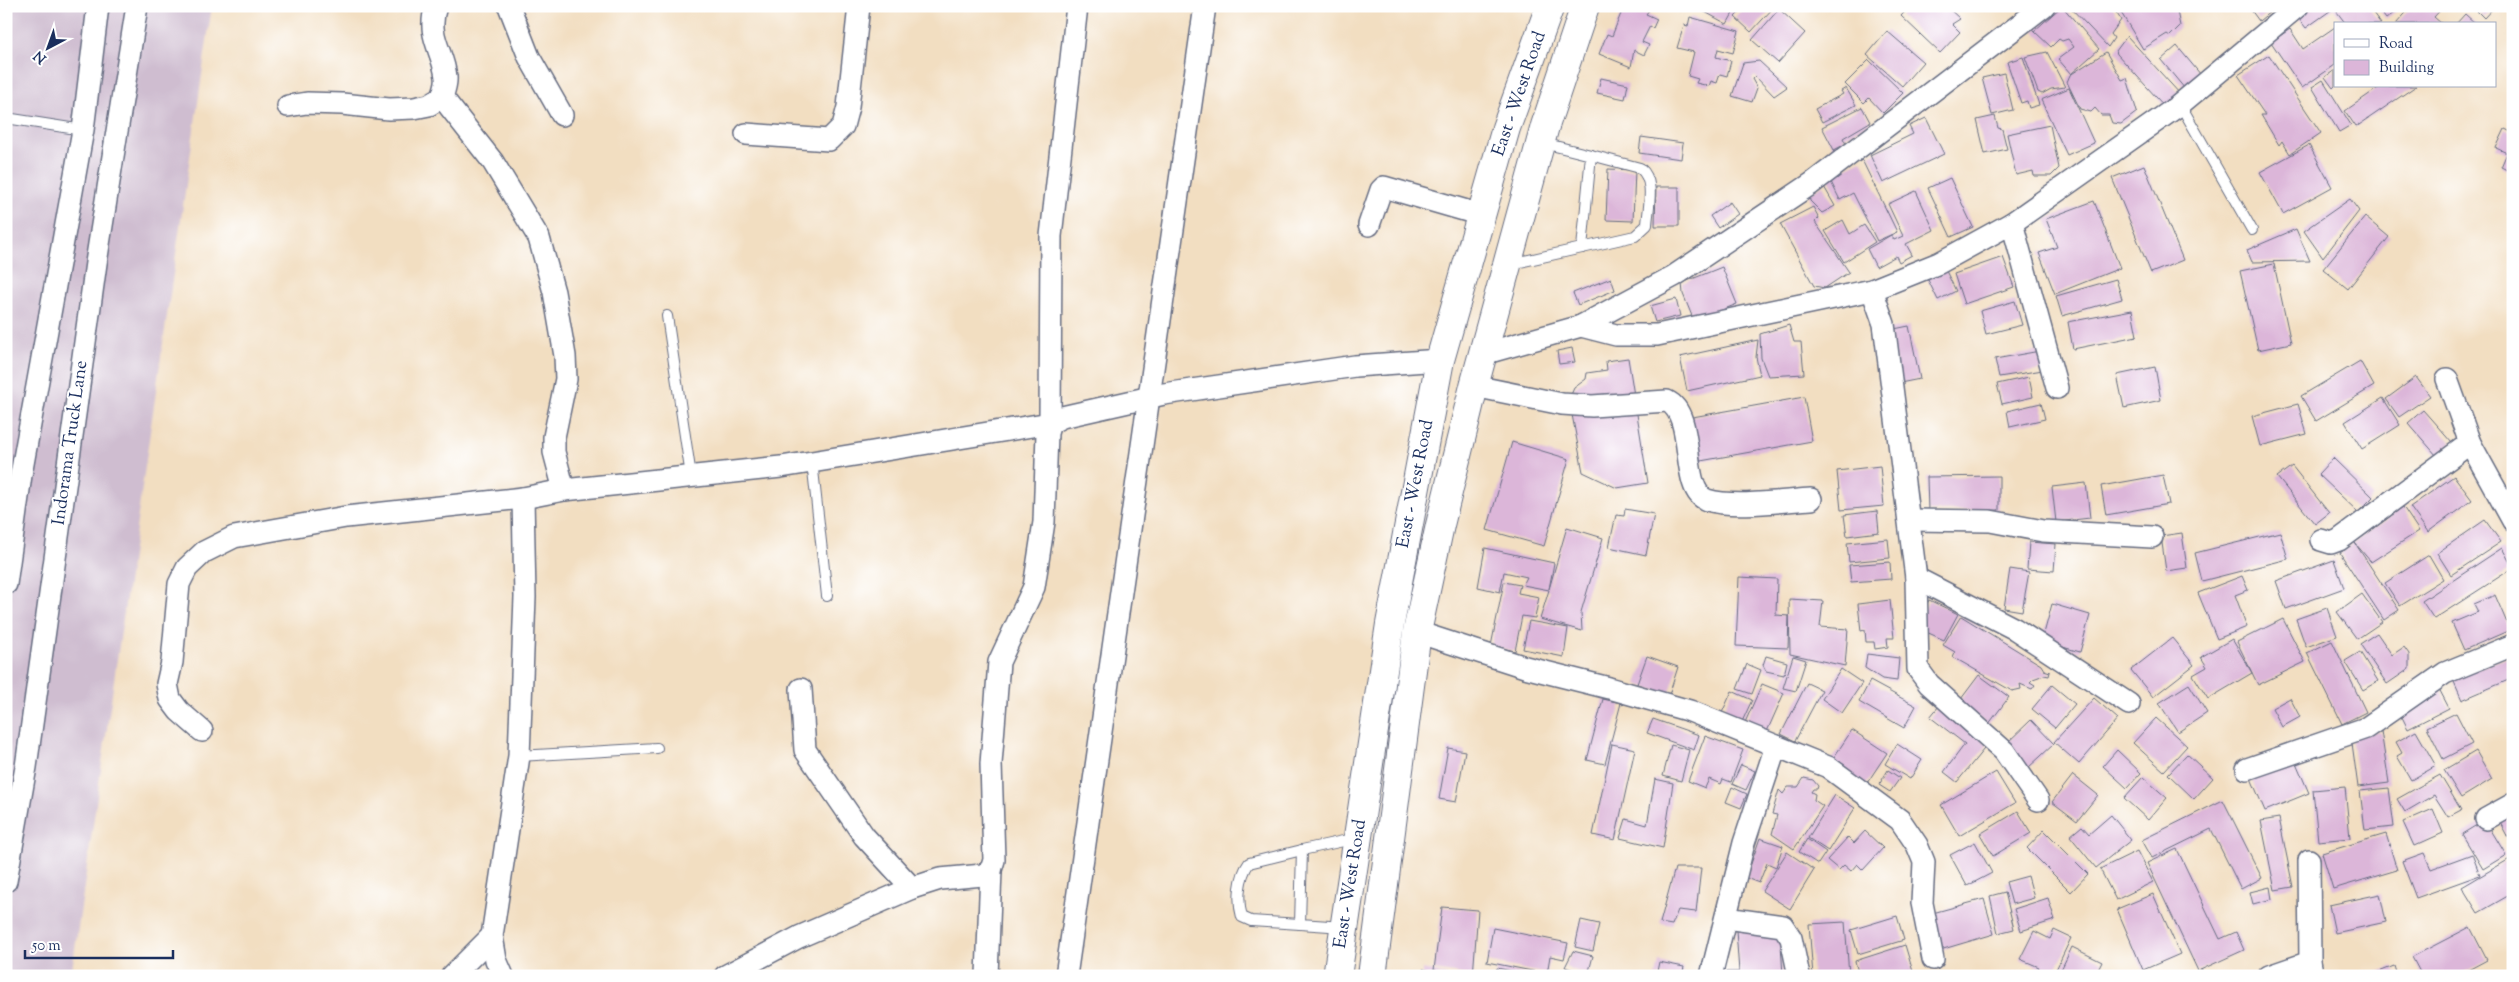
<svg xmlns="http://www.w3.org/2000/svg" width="2519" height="982" viewBox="0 0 2519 982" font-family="'Sorts Mill Goudy',serif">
<rect width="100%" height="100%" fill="#fff"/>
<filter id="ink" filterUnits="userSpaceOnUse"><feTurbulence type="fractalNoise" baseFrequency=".02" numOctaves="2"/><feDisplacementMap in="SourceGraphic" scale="10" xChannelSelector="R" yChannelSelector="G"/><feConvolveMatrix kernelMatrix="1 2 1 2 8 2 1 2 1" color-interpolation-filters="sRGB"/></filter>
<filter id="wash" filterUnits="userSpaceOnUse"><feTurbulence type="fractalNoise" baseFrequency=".0096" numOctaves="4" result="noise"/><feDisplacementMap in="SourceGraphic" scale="20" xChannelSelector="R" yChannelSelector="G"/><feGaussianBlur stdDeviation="1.12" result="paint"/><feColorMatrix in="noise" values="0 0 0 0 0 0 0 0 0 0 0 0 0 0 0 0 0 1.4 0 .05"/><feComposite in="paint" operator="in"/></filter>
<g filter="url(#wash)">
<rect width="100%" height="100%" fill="#f2dec1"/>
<path fill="#cfbdd0" d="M6 6H212L71 976H6Z"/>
<g id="blocks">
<g fill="#dcb6d9">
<path d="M1618 6H1652L1646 14 1657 19 1653 28 1650 26 1642 42 1649 45 1644 55 1634 50 1631 67 1599 54 1607 34 1612 36 1622 11 1617 9Z"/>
<path d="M1694 6H1733L1736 8 1727 24Z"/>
<path d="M1745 6H1775L1751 32 1735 17Z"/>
<path d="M1910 6H1946L1960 19 1952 24 1960 32 1940 53 1901 16Z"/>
<path d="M2062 6 2099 49 2071 74 2058 59 2074 47 2068 39 2062 41 2059 39 2051 47 2034 31Z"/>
<path d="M2069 6H2112L2121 20 2111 34 2114 38 2108 47Z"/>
<path d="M2117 6H2176L2180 26 2170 36 2167 34 2143 49Z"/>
<path d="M2248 6H2277L2259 21Z"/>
<path d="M2308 6H2368L2381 24H2346L2334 8 2306 28 2296 15Z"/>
<path d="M2376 6H2403L2386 19Z"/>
<path d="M2412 6H2444L2434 17 2442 24H2396Z"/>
<path d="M2472 6H2495L2484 18Z"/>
<path d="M1779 9 1805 33 1778 63 1752 40Z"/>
<path d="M2465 14 2476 24H2456Z"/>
<path d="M1690 17 1739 31 1733 53 1718 49 1716 57 1731 61 1727 76 1720 74 1717 83 1711 81 1709 86 1696 83 1698 79 1688 76 1694 52 1677 48 1684 25 1688 26Z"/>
<path d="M2335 27V65L2302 88 2271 42 2290 29 2303 49Z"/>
<path d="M1887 31 1923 62 1902 86 1867 55Z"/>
<path d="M2127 36 2181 95 2166 108 2117 54 2116 51Z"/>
<path d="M2177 46 2201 75 2185 89 2161 60Z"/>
<path d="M2047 52 2065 87 2051 89 2042 94 2038 92 2025 57Z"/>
<path d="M2106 52 2122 80 2127 78 2137 112 2121 124 2112 123 2109 115H2101L2095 108 2091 112 2080 109 2067 82 2070 75Z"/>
<path d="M2269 55 2321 133 2290 154 2282 141 2279 145 2261 115H2265L2238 75Z"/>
<path d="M2023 57 2039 105 2029 108 2027 101 2021 103 2007 62Z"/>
<path d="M1869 60 1903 93 1883 113 1869 98 1864 103 1845 84Z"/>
<path d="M1759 61 1787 87 1774 96 1755 76 1752 79 1757 88 1752 102 1732 96 1743 63Z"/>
<path d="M2335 70V86L2333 88 2325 77Z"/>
<path d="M2004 73 2013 110 1992 115 1982 78Z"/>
<path d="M1601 78 1628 84 1625 99 1597 93Z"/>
<path d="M2323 80 2351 125 2339 132 2312 87Z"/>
<path d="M2381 86H2416L2356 127 2345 111Z"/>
<path d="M1846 88 1856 105 1822 122 1815 109 1843 94 1841 91Z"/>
<path d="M2069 88 2094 143 2067 155 2041 100Z"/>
<path d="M1862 107 1870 122 1843 138 1846 144 1834 150 1822 127Z"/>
<path d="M1995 116 1998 128 2002 129 2007 149 1985 154 1977 120Z"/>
<path d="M1926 118 1944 154 1883 183 1870 155 1913 134 1909 126Z"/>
<path d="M2050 125 2059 168 2051 176H2034L2033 171 2016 175 2007 134Z"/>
<path d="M2505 129 2513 133V173L2501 167 2507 153 2496 148Z"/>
<path d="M1641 137 1683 143 1681 159 1639 153Z"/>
<path d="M2309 145 2332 187 2283 214 2260 172Z"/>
<path d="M1862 160 1897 232 1877 241 1853 193 1840 200 1828 176Z"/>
<path d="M2144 165 2183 260 2151 273 2112 178Z"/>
<path d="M1608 169 1635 170 1633 221 1606 220Z"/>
<path d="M1950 178 1973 227 1951 237 1928 188Z"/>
<path d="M1823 185 1835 206 1822 213 1810 201 1809 193Z"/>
<path d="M1656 187H1679V226H1655Z"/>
<path d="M1916 191 1934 230 1906 244 1912 255 1899 262 1896 256 1876 267 1867 249 1891 235 1894 240 1903 236 1888 204Z"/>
<path d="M2350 199 2359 211 2323 258 2304 231Z"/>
<path d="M2094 201 2120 268 2055 294 2039 253 2057 247 2046 219Z"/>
<path d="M1730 202 1738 214 1718 228 1710 216Z"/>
<path d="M1813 207 1819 218 1815 222 1849 272 1825 288 1814 286 1780 224Z"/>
<path d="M2365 217 2389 237 2348 289 2323 269Z"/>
<path d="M1843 220 1850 234 1864 225 1875 242 1844 262 1825 231Z"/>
<path d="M2296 229 2310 261 2252 262 2247 250Z"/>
<path d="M2003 257 2014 287 1964 304 1954 274Z"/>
<path d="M2274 264 2291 343 2258 350 2240 271Z"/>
<path d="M1722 267 1737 304 1694 321 1683 294 1682 283Z"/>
<path d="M1945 269 1956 291 1938 300 1927 278Z"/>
<path d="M1611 278 1615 290 1578 305 1573 293Z"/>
<path d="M2116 279 2122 299 2062 316 2056 296Z"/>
<path d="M1676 299 1680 316 1655 322 1650 306Z"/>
<path d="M2015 301 2022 325 1986 334 1980 311Z"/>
<path d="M2132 310 2137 336 2073 349 2068 322Z"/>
<path d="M1789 325 1794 342H1801L1804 374 1768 376 1761 358 1760 334Z"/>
<path d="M1909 326 1920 379 1900 383 1889 330Z"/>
<path d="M1758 340 1756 357 1760 375 1687 391 1680 357Z"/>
<path d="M1572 348 1575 362 1559 364 1557 351Z"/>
<path d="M2040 351 2043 370 1999 377 1995 359Z"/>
<path d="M1628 358 1648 483 1617 488 1583 472 1569 399 1574 388 1586 379 1587 373 1607 370 1606 361Z"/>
<path d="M2360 361 2374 386 2316 421 2301 396Z"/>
<path d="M2155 367 2161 400 2124 408 2117 375Z"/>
<path d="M2029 377 2033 397 2002 404 1997 384Z"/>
<path d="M2416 377 2430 396 2399 417 2386 399Z"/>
<path d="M1804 397 1812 441 1695 462 1687 418Z"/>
<path d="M2383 398 2400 425 2362 449 2345 422Z"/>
<path d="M2041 403 2045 419 2010 427 2007 411Z"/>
<path d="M2298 404 2307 434 2260 446 2252 416Z"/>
<path d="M2423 410 2452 443 2437 456 2408 423Z"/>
<path d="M1512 442 1569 459 1544 546 1487 530Z"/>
<path d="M2333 458 2373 497 2358 512 2318 474Z"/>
<path d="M1880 466 1884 506 1841 510 1837 471Z"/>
<path d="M2292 466 2329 513 2315 524 2277 477Z"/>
<path d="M2163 475 2169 504 2106 515 2101 486Z"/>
<path d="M1999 476V510L1928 511 1927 477Z"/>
<path d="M2454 476 2472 500 2428 532 2410 507Z"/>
<path d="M2086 483 2090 518 2056 522 2052 487Z"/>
<path d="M2403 507 2419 531 2371 562 2355 543 2399 610 2384 620 2340 553Z"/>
<path d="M1625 509 1654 514 1646 555 1609 547 1616 515 1624 516Z"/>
<path d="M1877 511 1879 532 1847 536 1844 515Z"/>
<path d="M2485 520 2501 542 2451 575 2437 553Z"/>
<path d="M1567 527 1603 538 1581 612 1582 631 1540 619 1549 590 1523 585 1527 577 1504 572 1500 592 1478 587 1485 548 1554 563 1549 589Z"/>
<path d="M2280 532 2288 559 2202 581 2195 553Z"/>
<path d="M2182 533 2187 568 2166 571 2161 536Z"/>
<path d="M1888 539 1890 558 1849 562 1847 543Z"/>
<path d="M2029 542 2056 544 2054 571 2027 569Z"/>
<path d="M2502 548 2513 568 2434 619 2422 601Z"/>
<path d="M2429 555 2443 579 2400 606 2385 583Z"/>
<path d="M2334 560 2344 588 2286 609 2276 581Z"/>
<path d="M1890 562 1891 579 1851 582 1849 565Z"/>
<path d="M2010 569 2029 572 2022 611 2004 608Z"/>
<path d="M2242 576 2248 590 2235 595 2247 627 2217 639 2198 593Z"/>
<path d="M1739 577 1777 579 1776 615 1789 616 1788 648 1736 646Z"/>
<path d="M1504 582 1520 585 1518 593 1539 597 1535 618 1522 616 1515 651 1491 646Z"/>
<path d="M2362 594 2382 622 2357 639 2337 612Z"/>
<path d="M2495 595 2510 630 2464 650 2452 623 2478 612 2474 604Z"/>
<path d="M1789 599 1823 601 1820 627 1848 629 1845 666 1790 654Z"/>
<path d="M1890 600 1894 638H1887L1888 647 1875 649 1874 642H1866L1865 630 1861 631 1858 604Z"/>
<path d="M1929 600 1958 614 1944 640 1922 630 1917 624Z"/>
<path d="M2052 604 2090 615 2080 652 2042 641Z"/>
<path d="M2327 608 2337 636 2306 647 2296 619Z"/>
<path d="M1961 616 2041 665 2044 670 2050 672 2049 676 2044 675 2033 679 2030 682 2035 685 2032 689 2020 684 2021 689 2012 691 1953 657 1955 652 1943 645Z"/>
<path d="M2283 619 2305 662 2258 685 2237 642Z"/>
<path d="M1529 621 1568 628 1564 657 1523 649Z"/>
<path d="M2377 633 2392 655 2404 647 2409 654V669L2387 684 2360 644Z"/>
<path d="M2172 638 2194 665 2153 697 2131 670Z"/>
<path d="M2232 639 2252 673 2208 699 2193 675 2207 667 2201 657Z"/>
<path d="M2332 641 2366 712 2342 724 2307 653Z"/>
<path d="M2360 652 2378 681 2363 690 2345 661Z"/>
<path d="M1867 654 1899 658 1897 681 1882 679 1865 668Z"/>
<path d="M1647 656 1678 667 1669 695 1637 684Z"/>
<path d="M1766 656 1787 662 1784 675 1766 671 1763 665Z"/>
<path d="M1793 656 1806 660 1796 691 1783 688Z"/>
<path d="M2513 656V678L2462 700 2451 675Z"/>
<path d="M1747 664 1761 670 1752 694 1737 689Z"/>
<path d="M1841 669 1862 683 1842 713 1822 699Z"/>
<path d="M1979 675 2009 697 1988 725 1958 703Z"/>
<path d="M1870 681 1916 706 1904 728 1859 702Z"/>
<path d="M1807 683 1822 690 1795 741 1781 734Z"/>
<path d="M1762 684 1784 693 1765 736 1743 727Z"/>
<path d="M2189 684 2207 713 2178 732 2159 703Z"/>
<path d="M2052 685 2075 704 2055 728 2032 709Z"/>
<path d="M2437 685 2449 708 2408 729 2398 709Z"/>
<path d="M1732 691 1752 700 1740 726 1720 717Z"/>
<path d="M2094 698 2118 719 2079 764 2054 742Z"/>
<path d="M2290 698 2300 717 2282 727 2272 708Z"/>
<path d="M1603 699 1621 703 1605 764 1587 760Z"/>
<path d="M1939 706 1988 744 1957 782 1944 772 1965 744 1930 717Z"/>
<path d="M2456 713 2472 744 2443 759 2427 727Z"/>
<path d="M2156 718 2187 746 2164 771 2133 743Z"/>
<path d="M1653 719 1699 735 1694 750 1647 733Z"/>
<path d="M2031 720 2054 744 2028 768 2006 744Z"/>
<path d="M1852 730 1887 753 1865 786 1830 763Z"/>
<path d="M2381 731 2389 783 2358 787 2351 736Z"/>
<path d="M2416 731 2436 766 2411 780 2397 756 2402 753 2396 742Z"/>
<path d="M1705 736 1743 750 1731 782 1723 779 1721 784 1709 779 1705 788 1688 781Z"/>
<path d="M1612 744 1635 749 1615 840 1593 835Z"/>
<path d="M1897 744 1922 760 1910 779 1885 764Z"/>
<path d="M1671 745 1689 750 1681 781 1663 776Z"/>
<path d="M1448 748 1465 751 1456 802 1439 799Z"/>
<path d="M2117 750 2141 773 2127 788 2103 766Z"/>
<path d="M2476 751 2492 779 2461 798 2444 770Z"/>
<path d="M2187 754 2213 778 2194 799 2168 774Z"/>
<path d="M2294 758 2309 793 2265 811 2250 776Z"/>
<path d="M1741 765 1755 771 1746 790 1732 784Z"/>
<path d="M1888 770 1900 778 1890 792 1879 785Z"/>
<path d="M1996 772 2015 803 1959 836 1941 805Z"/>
<path d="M2073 775 2098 795 2077 821 2052 802Z"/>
<path d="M2440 775 2461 810 2448 817 2434 795 2405 812 2397 799Z"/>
<path d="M2143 777 2167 798 2148 820 2124 798Z"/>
<path d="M1804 778 1813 780 1818 786 1817 789H1813L1811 792 1815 794 1814 800 1823 806 1794 849 1772 834 1777 815 1772 814 1779 790 1783 794 1788 787H1798Z"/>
<path d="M1655 779 1673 783 1663 848 1620 838 1626 819 1647 825Z"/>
<path d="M1732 787 1747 794 1741 808 1726 802Z"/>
<path d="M2345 787 2350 838 2318 841 2313 790Z"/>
<path d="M2389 788 2394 827 2365 830 2360 791Z"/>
<path d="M1835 795 1855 808 1828 851 1808 838Z"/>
<path d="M2223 800 2262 878 2241 889 2211 829 2152 858 2142 840Z"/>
<path d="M2513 806V847L2496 815Z"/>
<path d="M2433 809 2443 833 2414 846 2403 822Z"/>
<path d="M2018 811 2031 833 1993 856 1980 834Z"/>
<path d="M2111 815 2131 840 2096 868 2070 836 2082 826 2089 834Z"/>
<path d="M2279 818 2293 887 2275 890 2261 821Z"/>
<path d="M2485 820 2506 855 2483 869 2462 834Z"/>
<path d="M2044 830 2088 874 2071 892 2027 848Z"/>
<path d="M1865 831 1883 848 1863 870 1857 864 1851 871 1844 865 1839 870 1827 860 1848 837 1854 843Z"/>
<path d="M2386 834 2397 870 2333 889 2322 853Z"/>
<path d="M1760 838 1783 846 1776 867 1767 863 1759 883 1746 878Z"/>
<path d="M1807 839 1826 852 1818 864 1799 852Z"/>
<path d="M1975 842 1992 873 1967 886 1950 855Z"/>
<path d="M2177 849 2220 939 2236 932 2244 950 2198 971 2147 863Z"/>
<path d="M2137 851 2153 882 2116 900 2100 869Z"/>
<path d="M1787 852 1814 870 1790 909 1762 891Z"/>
<path d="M2424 853 2431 869 2472 854 2480 875 2416 898 2402 861Z"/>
<path d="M2513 857V893L2478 913 2462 887Z"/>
<path d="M1675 868H1701L1696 912 1678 910 1672 925 1660 923Z"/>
<path d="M2028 876 2034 898 2012 904 2006 882Z"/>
<path d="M2270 887 2272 899 2253 904 2250 892Z"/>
<path d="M2005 892 2014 929 1998 933 1990 896Z"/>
<path d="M2153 894 2180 954 2143 970 2117 909Z"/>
<path d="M2380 894 2386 922 2335 933 2329 905Z"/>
<path d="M2048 898 2055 920 2021 931 2014 909Z"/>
<path d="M1984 899 1994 934 1940 950 1929 914Z"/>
<path d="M1442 907 1478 910 1473 976 1434 970Z"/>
<path d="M1897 916 1904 940 1858 954 1851 930Z"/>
<path d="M1581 920 1599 924 1593 951 1575 947Z"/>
<path d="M1845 922 1849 975 1813 976 1809 924Z"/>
<path d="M2470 927 2487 960 2457 976H2422L2412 957Z"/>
<path d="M1493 928 1568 943 1564 959 1550 956 1547 974 1487 962Z"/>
<path d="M1780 928 1783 976H1726V972H1739L1736 930Z"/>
<path d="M2054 930 2071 938 2053 976H2046L2037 971 2039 967 2020 959 2034 931 2050 939Z"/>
<path d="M1905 945 1914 975 1859 976 1855 961Z"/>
<path d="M2072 947 2102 962 2095 976H2058Z"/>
<path d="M1573 951 1593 956 1588 975 1565 967Z"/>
<path d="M1659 962 1684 967 1682 976H1656Z"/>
<path d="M2394 966 2397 976H2369Z"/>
<path d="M1497 968 1531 975V976H1495Z"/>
<path d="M1423 969 1447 975V976H1422Z"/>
</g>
</g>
</g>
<g filter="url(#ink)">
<use href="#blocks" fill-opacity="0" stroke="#666c81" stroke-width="1"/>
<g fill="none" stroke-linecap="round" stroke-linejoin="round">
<g stroke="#666c81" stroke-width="12">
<g id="service">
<path d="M2180 104 2252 230"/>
<path d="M6 118 83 130"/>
<path d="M1582 248 1635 236 1647 225C1648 207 1656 181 1640 168L1591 155"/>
<path d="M1511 264 1582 248 1591 155 1543 143"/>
<path d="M667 316 691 476"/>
<path d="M812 461 827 596"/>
<path d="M519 756 657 748"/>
<path d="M1300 924 1251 921 1242 917C1237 900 1239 877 1249 863L1302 850"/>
<path d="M1344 927 1300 924 1302 850 1357 838"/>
</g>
</g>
<g stroke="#666c81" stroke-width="24">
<g id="minor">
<path d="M509 6 529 57 562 115"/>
<path d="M442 97 493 162 539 238 554 292 565 356 566 379 554 437V452L564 490"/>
<path d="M288 106 307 103 342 104 389 109 414 108 429 105 442 97C444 91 447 83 446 77 443 50 426 36 436 6"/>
<path d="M746 134 829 140 843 126 848 107 859 6"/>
<path d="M2012 223 2057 388"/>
<path d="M1369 225 1381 190 1384 187 1481 215"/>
<path d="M1872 290 1884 324 1916 578 1918 669 1929 684 2004 751 2038 800"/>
<path d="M1581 326 1616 335H1657L1872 290 1939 263 2012 223 2178 106 2298 6"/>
<path d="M1483 354 1581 326 1674 276 1811 184 2044 6"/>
<path d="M2447 379 2470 443 2513 521"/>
<path d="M1474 386 1562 404 1592 406 1667 401C1697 415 1679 490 1707 500 1733 508 1782 501 1811 499"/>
<path d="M1909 520 1990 521 2043 531 2152 537"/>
<path d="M2321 540 2331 543 2339 540 2470 443"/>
<path d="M1916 578 2015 629 2129 704"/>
<path d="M6 584 21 475 83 130 98 6"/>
<path d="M1417 632 1525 667 1609 688 1690 711 1828 767 1900 820 1917 845 1924 862 1922 903 1933 959"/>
<path d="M801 689 805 750 864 836 912 888"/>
<path d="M202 731 179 711 170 699 167 684 172 662 179 584 187 568 204 552 234 537 346 517 523 498 564 490 781 467 1050 423 1062 417 1164 394 1355 366 1440 360"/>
<path d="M2247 769 2366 728 2445 673 2513 645"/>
<path d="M2486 819 2513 804"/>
<path d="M2309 860 2310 962 2313 976"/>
<path d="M6 881 26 767 96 263 137 6"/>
<path d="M1726 918 1783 926 1791 938 1799 976"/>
<path d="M452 976 492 936"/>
<path d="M503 976 496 960 492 936 519 756 525 597 523 498"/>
<path d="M725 976 799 937 912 888 940 879 983 875 991 870"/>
<path d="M987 976 991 870 994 860 991 764 999 662 1034 587 1044 522 1047 433 1050 423 1051 236 1077 6"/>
<path d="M1066 976 1205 6"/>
<path d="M1711 976 1744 843 1776 746"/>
<path d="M2269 976 2310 962"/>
</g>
</g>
<g stroke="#666c81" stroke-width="30">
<g id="primary">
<path d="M1337 976 1390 624 1440 360 1506 128 1550 6"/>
<path d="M1372 976 1417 632 1440 525 1474 386 1545 126 1585 6"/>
</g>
</g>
<use href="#service" stroke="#fff" stroke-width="10"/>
<use href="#minor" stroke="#fff" stroke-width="21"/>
<use href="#primary" stroke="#fff" stroke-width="28"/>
</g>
</g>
<g text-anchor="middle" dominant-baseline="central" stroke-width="4" stroke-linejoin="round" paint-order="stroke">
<g font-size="18" fill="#1b2f5e" stroke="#fff">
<text transform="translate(1520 94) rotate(-71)">East - West Road</text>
<text transform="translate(71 443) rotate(-82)">Indorama Truck Lane</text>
<text transform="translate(1416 484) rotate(-79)">East - West Road</text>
<text transform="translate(1351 884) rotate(-81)">East - West Road</text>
</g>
</g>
<rect width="2519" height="982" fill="none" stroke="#fff" stroke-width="25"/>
<rect x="2334" y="22" width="162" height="65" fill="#ffffff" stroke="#a4acbf"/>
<rect x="2344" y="39" width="25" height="8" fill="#ffffff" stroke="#a4acbf"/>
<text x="2379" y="48" font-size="15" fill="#1b2f5e">Road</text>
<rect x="2344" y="60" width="25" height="15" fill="#dcb6d9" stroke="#a4acbf"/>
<text x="2379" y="72" font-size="15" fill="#1b2f5e">Building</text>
<g transform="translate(48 48) rotate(221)" stroke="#ffffff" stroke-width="4" paint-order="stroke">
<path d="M0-4L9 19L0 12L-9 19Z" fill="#1b2f5e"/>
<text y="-8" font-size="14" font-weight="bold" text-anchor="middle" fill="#1b2f5e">N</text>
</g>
<path d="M25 950v8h148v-8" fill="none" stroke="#1b2f5e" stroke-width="2.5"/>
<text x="32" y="950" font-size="15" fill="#1b2f5e" stroke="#ffffff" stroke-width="4" paint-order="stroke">50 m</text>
</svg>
